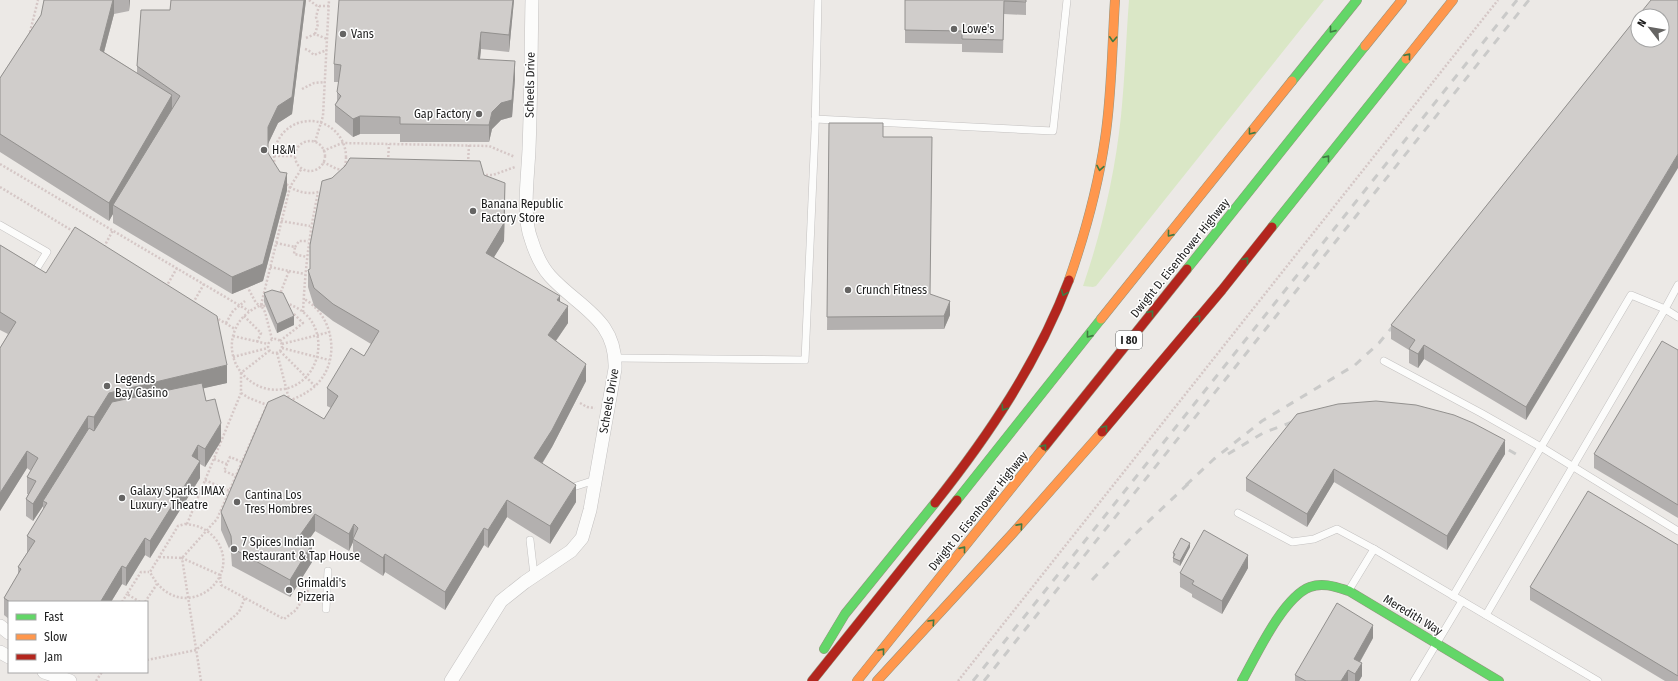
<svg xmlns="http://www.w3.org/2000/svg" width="1678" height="681" viewBox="0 0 1678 681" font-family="'Fira Sans Condensed',sans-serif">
<rect width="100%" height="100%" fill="#ece9e6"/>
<path fill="#dae7c6" d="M1129 0H1324L1096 286 1093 287 1083 286C1102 231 1115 173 1121 116 1125 77 1126 39 1129 0Z"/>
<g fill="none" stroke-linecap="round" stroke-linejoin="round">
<g stroke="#c3c1c0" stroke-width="8">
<g id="lane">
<path d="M815 119 1053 131 1067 0"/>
<path d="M0 225 47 252 32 276"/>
<path d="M1678 285 1665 309 1678 317"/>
<path d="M616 358 805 360 815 131 818 0"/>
<path d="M1384 361 1481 413 1541 447 1678 531"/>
<path d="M567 489 595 480"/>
<path d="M1238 513 1292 542 1314 539 1337 529 1374 549 1598 681"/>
<path d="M530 540 534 575"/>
<path d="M1349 590 1374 549"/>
<path d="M1453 596 1631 295 1665 309 1486 615"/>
<path d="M326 609 328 571"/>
<path d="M1414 681 1462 601"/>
</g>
</g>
<g stroke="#c3c1c0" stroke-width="14">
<g id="street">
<path d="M0 626 9 633"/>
<path d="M0 652 9 657"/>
<path d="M44 672 70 681"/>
<path d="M451 681 501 601 525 582 571 551 582 538 590 510 615 369C617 319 579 308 550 276 541 266 535 252 531 239 522 215 528 175 529 149 531 99 531 50 532 0"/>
</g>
</g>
<g stroke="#95947f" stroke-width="10">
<g id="fast">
<path d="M1292 81 1357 0"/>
<path d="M1272 227 1406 59"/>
<path d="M1187 269 1365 46"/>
<path d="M957 500 1101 319"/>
<path d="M824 649 845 614 935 503"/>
<path d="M1242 681C1256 656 1283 597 1310 587 1323 582 1336 587 1349 591L1499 681"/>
</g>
</g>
<g stroke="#95947f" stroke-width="10">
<g id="slow">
<path d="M1365 46 1402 0"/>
<path d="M1406 59 1453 0"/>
<path d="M1069 280C1085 234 1098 187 1105 139 1112 93 1112 46 1115 0"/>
<path d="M1101 319 1292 81"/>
<path d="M857 681 1045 446"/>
<path d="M877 681 1013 533 1102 432"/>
</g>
</g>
<g stroke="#95947f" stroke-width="10">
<g id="jam">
<path d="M1102 432 1222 290 1272 227"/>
<path d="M1045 446 1187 269"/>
<path d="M935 503C989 435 1038 362 1069 280"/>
<path d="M812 681 957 500"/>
</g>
</g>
<g stroke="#d5c7c6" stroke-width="2.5" stroke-dasharray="2 2" stroke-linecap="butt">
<path d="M309 0 317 6H329"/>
<path d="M315 34 318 24 316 17 319 6"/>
<path d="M29 36 38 0"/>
<path d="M306 38 315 34 327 39"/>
<path d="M305 49 308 50 314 55 327 50"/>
<path d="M302 89 314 83 325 82"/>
<circle cx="310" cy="157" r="36"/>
<circle cx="310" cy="156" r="15"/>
<path d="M315 142 323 116 329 0"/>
<path d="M323 151 342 143 489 146 515 157"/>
<path d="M274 156H295"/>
<path d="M388 161 389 144"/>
<path d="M323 162 337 169 343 170"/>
<path d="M468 163 469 145"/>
<path d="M0 164 249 311"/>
<path d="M482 175H493L515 167"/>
<path d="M0 187 76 233"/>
<path d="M281 221 310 226"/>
<path d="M276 243 295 247 294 254 307 257"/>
<path d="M104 247 113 230"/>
<path d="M295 247 299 241H308"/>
<path d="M270 267 289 271 280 294"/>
<path d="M289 271 305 274"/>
<path d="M166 287 177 268"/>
<path d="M193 303 204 284"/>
<path d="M263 304C250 310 240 317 235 330 229 344 232 360 240 371 247 380 257 387 268 389 322 398 340 318 285 303"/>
<path d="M261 305 290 187 302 168"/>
<path d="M262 307 265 312 272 339"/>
<path d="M303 312C305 271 309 234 318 193"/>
<path d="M244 316 261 333 257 342"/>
<path d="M215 317 235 329"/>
<path d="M226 323 233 311 245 301"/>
<path d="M233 336 268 344"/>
<circle cx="275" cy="346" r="7"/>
<path d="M280 341 303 323 295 315 290 313"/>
<path d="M282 344 330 332"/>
<path d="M282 348 329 360"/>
<path d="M280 351 315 386"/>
<path d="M277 353 289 399"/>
<path d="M233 357 268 348"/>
<path d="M241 393 249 398 267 405"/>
<path d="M289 401C300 396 310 392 318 383 341 358 333 315 304 299"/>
<path d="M580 403 587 407 595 408"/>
<path d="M214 459 227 464 230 457 242 462"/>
<path d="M227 464 224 471 236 476"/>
<path d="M205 480 230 491"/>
<path d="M185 524C199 525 209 530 217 541 244 582 178 628 150 572L178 526Z"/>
<path d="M187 524 241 393V373L269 351"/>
<path d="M159 557 182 558 217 519 267 405"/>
<path d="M122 602 127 594"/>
<path d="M140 602 127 594 141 572H149"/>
<path d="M145 602 157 584"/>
<path d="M147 660 196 650 239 612 245 598"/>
<path d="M96 681 102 672"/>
<path d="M201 681 182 558 220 575 221 585 284 619 296 610 310 587"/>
<path d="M958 681 1498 0"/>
</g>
<use href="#lane" stroke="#fcfcfb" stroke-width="7"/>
<use href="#street" stroke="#fcfcfb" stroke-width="13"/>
<use href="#fast" stroke="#63d668" stroke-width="9"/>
<use href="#slow" stroke="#ff974d" stroke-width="9"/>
<use href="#jam" stroke="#b3261e" stroke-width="9"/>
<g stroke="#cacac9" stroke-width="3" stroke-dasharray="8 8" stroke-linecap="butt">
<path d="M1495 442 1521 457"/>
<path d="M1228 454 1263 433 1300 419"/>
<path d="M1186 485 1214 459 1262 421 1355 365 1379 343 1399 319"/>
<path d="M1092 580 1132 537 1190 482"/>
<path d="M973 681 1517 0"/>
<path d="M984 681 1529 0"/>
</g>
<path stroke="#d5c7c6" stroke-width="2.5" stroke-dasharray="2 2" stroke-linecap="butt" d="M247 286 256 303 262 307 268 304"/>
</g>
<g fill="#b3b0af">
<path d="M44 0H130L129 11 114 14 104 52 137 73V66L170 10 171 0H306L292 114 278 123 268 144V153L287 190 263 281 232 294 113 223V214L109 221 0 152V78L41 15Z"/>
<path d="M514 0 509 52 481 49 480 59 515 79 512 117 501 120 492 129 489 142H400V134H360L353 137 335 122V105L337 101V92L339 82H334V64Z"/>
<path d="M905 0H1026V15L1004 14 1003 53 962 52V44L905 43Z"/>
<path d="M1638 16 1526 420 1424 359 1418 368 1409 363V350L1391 339V325Z"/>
<path d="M829 123 883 137 930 294 950 315 944 329 827 330Z"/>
<path d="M484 175 505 201 504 241 494 257 560 302 568 323 556 341 586 381 552 447 542 464 576 502 550 544 507 517 488 548 484 545 445 610 385 572 383 576 353 557V542L349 551 315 531 307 542 312 562 290 597 232 566 231 553 221 530V512L324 419 331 408 327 406V388L364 356 371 344 333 321 314 306 308 287V270L310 269Z"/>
<path d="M0 245 227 383 203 388 206 401 221 441 205 467 200 464V478L150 558 145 555 126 586 122 584 111 602H9V619L4 615V598L18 575V567L27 553V536L43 510V506L33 521 26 516V499L28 494H27V477L31 471 27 468 0 511V348L8 334 0 330Z"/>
<path d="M264 293 294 325 277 333 264 302Z"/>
<path d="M1678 350V518L1594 468V454Z"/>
<path d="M1297 414 1505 454 1447 550 1334 482 1307 527 1246 491V478Z"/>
<path d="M1678 545V681H1665L1530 600V587Z"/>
<path d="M1190 547 1180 566 1173 562V553Z"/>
<path d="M1248 568 1222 614 1192 597V594L1180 587V573Z"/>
<path d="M1373 638 1360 662 1362 676 1359 681H1295V675Z"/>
</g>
<g fill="#92908e">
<path d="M113 0H114V14L100 67V50Z"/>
<path d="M129 0H130L129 11Z"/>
<path d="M304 0H306L292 114 278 123 268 144V127Z"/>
<path d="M513 0H514L509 52V35Z"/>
<path d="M481 32V49L478 76V59Z"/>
<path d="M515 61V79L512 117 501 120 492 129 489 142V125L492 112 501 103Z"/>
<path d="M172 95V112L113 205V214L109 221V203Z"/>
<path d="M360 116V134L353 137V119Z"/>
<path d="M1678 154V168L1526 420V407Z"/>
<path d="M287 173V190L263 281 232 294V277Z"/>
<path d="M505 183V201L504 241 486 270V253Z"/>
<path d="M560 296V313L557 300Z"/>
<path d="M950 301V315L944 329V316Z"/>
<path d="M568 306V323L548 352V335Z"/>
<path d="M294 316V325L277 333V324Z"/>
<path d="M1424 345V359L1418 368V354Z"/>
<path d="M586 364V381L552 447 534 476V458Z"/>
<path d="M227 365V383L109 410 94 434V417L109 393Z"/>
<path d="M88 416V434L43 501V506L33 521V504Z"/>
<path d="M221 423V441L205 467V449Z"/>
<path d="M1505 440V454L1447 550V536Z"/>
<path d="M198 445V463L192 456Z"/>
<path d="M27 451V468L0 511V493Z"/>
<path d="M200 461V478L150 558V541Z"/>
<path d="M1334 469V482L1307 527V514Z"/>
<path d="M576 485V502L550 544V526Z"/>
<path d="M507 500V517L488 548V530Z"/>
<path d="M315 514V531L298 555V538Z"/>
<path d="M354 524 353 542 349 551V534Z"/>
<path d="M484 528V545L445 610V592Z"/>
<path d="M145 538V555L126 586V568Z"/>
<path d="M1190 543V547L1180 566V561Z"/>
<path d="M312 544V562L290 597V580Z"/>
<path d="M385 554V572L383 576V558Z"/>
<path d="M1248 555V568L1222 614V601Z"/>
<path d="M122 566V584L111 602H101V601Z"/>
<path d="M1373 625V638L1354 672V659Z"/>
<path d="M1362 663V676L1359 681H1355V674Z"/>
<path d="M1348 670V681H1341Z"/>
</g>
<g fill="#d0cdcb" stroke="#92908e">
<path d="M44 0H113L100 50 172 95 109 203 0 134V78L41 15Z"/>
<path d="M171 0H304L292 97 278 106 268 127V153L280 172 287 173 263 264 232 277 113 205 180 96 137 66 141 10H170Z"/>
<path d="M339 0H513L509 35 481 32 478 59 515 61 512 100 501 103 492 112 489 125 400 124V117L360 116 353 119 335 105 341 96 337 92 341 65 334 64Z"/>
<path d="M905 0H1026V2L1004 1 1003 40 962 39V31L905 30Z"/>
<path d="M1651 0H1678V154L1526 407 1424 345 1418 354 1409 349 1415 340 1391 325 1638 16V40H1662V16H1638Z"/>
<path d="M829 123H883V137H932L930 294 950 301 944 316 827 317Z"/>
<path d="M350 158 480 161 484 175 505 183 504 223 486 253 560 296 557 300 568 306 548 335 586 364 552 430 534 458 576 485 550 526 507 500 488 530 484 528 445 592 385 554 383 558 353 539 358 528 354 524 349 534 315 514 298 538 312 544 290 580 232 548 231 536 221 512 268 402 284 395 324 419 338 396 327 388 351 348 364 356 379 331 333 304 314 288 308 270 310 269V245L322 181 332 178 345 166Z"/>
<path d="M75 227 217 316 227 365 109 393 94 417 88 416 33 504 26 499 36 481 27 477 38 458 27 451 0 493V348L16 322 0 312V245L46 273Z"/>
<path d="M272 290 283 293 294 316 277 324 264 293Z"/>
<path d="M1662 341 1678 350V505L1594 454Z"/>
<path d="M202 383 206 401 215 399 221 423 205 449 198 445 192 456 200 461 150 541 145 538 126 568 122 566 101 601 103 602H10L4 598 21 569 18 567 35 541 27 536 47 503 43 501 89 428 94 431 112 402Z"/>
<path d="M1376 401 1416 405 1454 415 1473 423 1505 440 1447 536 1334 469 1307 514 1246 478 1297 414 1338 404Z"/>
<path d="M1588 491 1678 545V676L1530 587Z"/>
<path d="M1204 530 1248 555 1222 601 1192 584 1194 581 1180 573Z"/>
<path d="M1181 538 1190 543 1180 561 1173 558 1175 554 1173 553Z"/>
<path d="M1337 603 1373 625 1354 659 1362 663 1355 674 1348 670 1341 681H1306L1295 675Z"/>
</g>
<defs><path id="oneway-chevron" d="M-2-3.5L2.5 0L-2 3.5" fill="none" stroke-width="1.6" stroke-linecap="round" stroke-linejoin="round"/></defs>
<g stroke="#407a42">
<use href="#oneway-chevron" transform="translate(1332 30) rotate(129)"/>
<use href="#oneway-chevron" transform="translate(1113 39) rotate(93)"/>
<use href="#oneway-chevron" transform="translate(1408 56) rotate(-51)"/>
<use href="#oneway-chevron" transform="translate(1251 132) rotate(129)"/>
<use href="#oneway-chevron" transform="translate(1327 158) rotate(-51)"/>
<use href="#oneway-chevron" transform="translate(1100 168) rotate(100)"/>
<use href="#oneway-chevron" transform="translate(1170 234) rotate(129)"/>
<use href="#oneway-chevron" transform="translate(1246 260) rotate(-51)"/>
<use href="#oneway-chevron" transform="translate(1064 293) rotate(112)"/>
<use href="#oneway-chevron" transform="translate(1151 313) rotate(-51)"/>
<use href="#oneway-chevron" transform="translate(1198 318) rotate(-50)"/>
<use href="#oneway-chevron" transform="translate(1089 335) rotate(129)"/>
<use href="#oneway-chevron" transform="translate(1004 408) rotate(124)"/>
<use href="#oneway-chevron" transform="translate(1105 428) rotate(-50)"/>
<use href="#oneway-chevron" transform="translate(1044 447) rotate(-51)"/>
<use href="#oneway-chevron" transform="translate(1020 526) rotate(-48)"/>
<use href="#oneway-chevron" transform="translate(963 549) rotate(-51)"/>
<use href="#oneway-chevron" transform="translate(932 622) rotate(-47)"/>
<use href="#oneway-chevron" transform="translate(882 651) rotate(-51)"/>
</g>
<g fill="#656463" stroke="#fff" stroke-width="1.5">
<circle cx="954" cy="29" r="4"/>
<circle cx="343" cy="34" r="4"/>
<circle cx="479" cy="114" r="4"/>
<circle cx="264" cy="150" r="4"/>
<circle cx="473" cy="211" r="4"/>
<circle cx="848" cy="290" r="4"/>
<circle cx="107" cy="386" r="4"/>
<circle cx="122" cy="498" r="4"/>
<circle cx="237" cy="502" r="4"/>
<circle cx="234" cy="549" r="4"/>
<circle cx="289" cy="590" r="4"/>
</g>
<g text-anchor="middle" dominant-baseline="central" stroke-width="3" stroke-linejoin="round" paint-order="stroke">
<rect fill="#fff" stroke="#616161" stroke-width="1" x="1116" y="331" width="26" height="18" rx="3"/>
<g font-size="11" font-weight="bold" fill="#1d1d1d">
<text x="1129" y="340">I 80</text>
</g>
<g font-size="12" fill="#1d1d1d" stroke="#fff" text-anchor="start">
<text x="962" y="29">Lowe's</text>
<text x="351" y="34">Vans</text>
<text x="471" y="114" text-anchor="end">Gap Factory</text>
<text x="272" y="150">H&amp;M</text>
<text x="481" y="204">Banana Republic<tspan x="481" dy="14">Factory Store</tspan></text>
<text x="856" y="290">Crunch Fitness</text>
<text x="115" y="379">Legends<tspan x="115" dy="14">Bay Casino</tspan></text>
<text x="130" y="491">Galaxy Sparks IMAX<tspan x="130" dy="14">Luxury+ Theatre</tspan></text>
<text x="245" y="495">Cantina Los<tspan x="245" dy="14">Tres Hombres</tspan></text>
<text x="242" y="542">7 Spices Indian<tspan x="242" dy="14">Restaurant &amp; Tap House</tspan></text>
<text x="297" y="583">Grimaldi's<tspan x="297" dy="14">Pizzeria</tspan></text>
</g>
<g font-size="12" fill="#1d1d1d" stroke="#fff">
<text transform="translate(530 85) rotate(-89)">Scheels Drive</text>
<text transform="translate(1180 258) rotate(-51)">Dwight D. Eisenhower Highway</text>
<text transform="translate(609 401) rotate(-80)">Scheels Drive</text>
<text transform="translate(978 511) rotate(-51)">Dwight D. Eisenhower Highway</text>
<text transform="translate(1413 615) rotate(31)">Meredith Way</text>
</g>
</g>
<rect x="8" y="601" width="140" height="72" fill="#ffffff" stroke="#a5a5a5"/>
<rect x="16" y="614" width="20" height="6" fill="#63d668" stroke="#a5a5a5"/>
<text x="44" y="621" font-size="12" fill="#1d1d1d">Fast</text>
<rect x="16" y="634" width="20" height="6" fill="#ff974d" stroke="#a5a5a5"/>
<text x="44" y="641" font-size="12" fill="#1d1d1d">Slow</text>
<rect x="16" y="654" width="20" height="6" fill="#b3261e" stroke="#a5a5a5"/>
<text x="44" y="661" font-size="12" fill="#1d1d1d">Jam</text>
<g transform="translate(1650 28) rotate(301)"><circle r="19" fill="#ffffff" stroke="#a5a5a5"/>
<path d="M0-3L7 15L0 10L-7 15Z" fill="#656463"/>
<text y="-6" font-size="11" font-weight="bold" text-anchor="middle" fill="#1d1d1d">N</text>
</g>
</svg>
